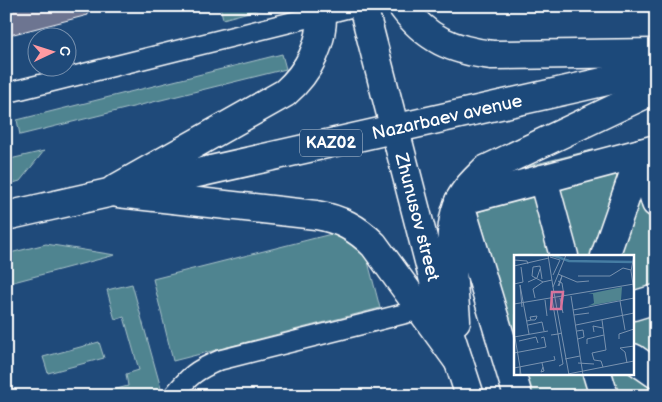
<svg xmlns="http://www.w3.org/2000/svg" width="662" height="402" viewBox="0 0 662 402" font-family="'Balsamiq Sans',sans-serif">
<rect width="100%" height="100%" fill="#1f4a7a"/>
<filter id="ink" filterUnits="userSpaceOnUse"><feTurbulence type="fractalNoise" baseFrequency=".02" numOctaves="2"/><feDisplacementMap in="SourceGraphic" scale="10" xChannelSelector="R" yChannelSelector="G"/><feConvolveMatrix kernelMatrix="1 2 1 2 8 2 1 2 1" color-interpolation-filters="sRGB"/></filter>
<g filter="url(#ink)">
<g fill="#508490" stroke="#a8c2c8">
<path d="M220 6H271L223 19Z"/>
<path d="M282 54 286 69 20 135 17 120Z"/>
<path d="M592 150 610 153 507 175 524 167Z"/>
<path d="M44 151 20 181 6 185V160Z"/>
<path d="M633 160 597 256H572L553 181Z"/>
<path d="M641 179 656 230V286L633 293V256H612Z"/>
<path d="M537 184 557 256H516V329L504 332 471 214 512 202 509 192Z"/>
<path d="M359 227 380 308 173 361 153 279Z"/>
<path d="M46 244 115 255 6 284V254Z"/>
<path d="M132 284 162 392 149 396H90L128 386 126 374 139 370 124 317 115 320 107 290Z"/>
<path d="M656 310V367L633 351V317Z"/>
<path d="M99 342 104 358 48 373 43 357Z"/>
<path d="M519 373H591L598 396H526Z"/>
<path d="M607 373H633L656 382V396H615Z"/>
</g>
<path fill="#6d7491" stroke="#fff" d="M6 6H87L88 15 6 36Z"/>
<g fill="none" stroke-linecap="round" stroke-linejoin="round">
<g stroke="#fff" stroke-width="22">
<g id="lane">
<path d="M6 93 356 6"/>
<path d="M173 396C189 376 196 370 220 360L431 307"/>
</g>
</g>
<g stroke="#fff" stroke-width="31">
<g id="street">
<path d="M641 153 656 203"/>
<path d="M543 179 564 256"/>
<path d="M475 197 656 149"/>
<path d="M459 201 518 396"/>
<path d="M605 256 641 153 654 160"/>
<path d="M633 306 656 299"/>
<path d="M633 358 656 374"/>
<path d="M597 373 604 396"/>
</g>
</g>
<g stroke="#fff" stroke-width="31">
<g id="secondary">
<path id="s1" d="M363 6 440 304 470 396"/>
<path d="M402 6C426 39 452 50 492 55L656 53"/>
<path d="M115 189 285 93C311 70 324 41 322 6"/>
<path d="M118 193 316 215C340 219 357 228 374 245L459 362"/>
<path d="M456 321C454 284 443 223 464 193 470 184 478 177 485 170L656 89"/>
</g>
</g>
<g stroke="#fff" stroke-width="31">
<g id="highway">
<path id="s2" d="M6 216 656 70"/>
</g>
</g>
<use href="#lane" stroke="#1f4a7a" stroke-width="19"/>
<use href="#street" stroke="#1f4a7a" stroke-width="28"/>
<use href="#secondary" stroke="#1f4a7a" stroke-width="28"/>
<use href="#highway" stroke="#1f4a7a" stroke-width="28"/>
</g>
</g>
<g text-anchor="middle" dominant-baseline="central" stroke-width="4.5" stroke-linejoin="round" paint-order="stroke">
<rect fill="#1f4a7a" stroke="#bcc9d7" stroke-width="1" x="300" y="129.5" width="62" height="27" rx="4"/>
<g font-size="16" font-weight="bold" fill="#fff">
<text x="331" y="143">KАZ02</text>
</g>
<g font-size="18" fill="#fff" stroke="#1f4a7a">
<text stroke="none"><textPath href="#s2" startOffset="452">Nazarbaev avenue</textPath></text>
<text stroke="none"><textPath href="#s1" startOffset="218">Zhunusov street</textPath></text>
</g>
</g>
<g transform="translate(514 255)">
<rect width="120" height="120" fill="#1f4a7a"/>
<path d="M108 32 107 45 74 51 80 48 79 39H74Z" fill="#508490"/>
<path fill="none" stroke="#467da3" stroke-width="2.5" d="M38 0 55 6 119 7"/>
<path fill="none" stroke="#7992af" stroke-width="1" d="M34 0 39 32M52 0 39 32 55 120M120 0 117 16 120 36M36 2 46 5 39 20M0 5 13 6 14 9M0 11 35 3M44 19 63 27 75 26M64 21H96L109 13 117 15M28 24 26 11 19 12 18 21 29 27 38 25M44 26 48 28 50 41H48M14 27 23 23 26 14M0 29 9 27 7 12M44 31 48 21 45 31M57 41 69 120M21 43 19 34 29 27M46 43 49 58M31 45 33 61M106 46 111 75M0 49 120 29M8 52 6 30 15 79M59 55 120 43M60 60 75 58M88 65 92 95 78 98 80 105 87 106 89 112M13 66 17 65H21L22 64 23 61 16 62 17 65M14 70 28 67 30 76M62 70 120 58M63 76 69 75 70 82 64 84M0 77 6 112M80 77 79 71 89 73M37 80 44 79 38 44M0 82 34 76M105 84V79L120 74M5 86 22 82 24 88M73 89V84L90 80M0 98 32 92 30 82 27 83M51 104 66 101M28 108 30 116 27 117 29 112M64 108 80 109M113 108 111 97 106 93 120 91M45 111 49 109 44 79 48 78M0 113 41 105 40 101M54 119 120 106M6 120V112L7 120"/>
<path fill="#da749d" fill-opacity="0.15" stroke="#da749d" stroke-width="2.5" d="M38 37H49L47 54H37Z"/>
<rect width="120" height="120" fill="none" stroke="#fff" stroke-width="2.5"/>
</g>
<rect width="662" height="402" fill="none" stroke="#1f4a7a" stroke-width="25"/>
<rect x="12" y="12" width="637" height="377" fill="none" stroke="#fff" stroke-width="2" filter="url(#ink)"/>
<g transform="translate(52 52) rotate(86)"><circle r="24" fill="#1f4a7a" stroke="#7992af"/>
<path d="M0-4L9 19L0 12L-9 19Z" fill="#ff9aa2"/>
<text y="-8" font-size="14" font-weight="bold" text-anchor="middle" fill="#ffffff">С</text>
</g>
</svg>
